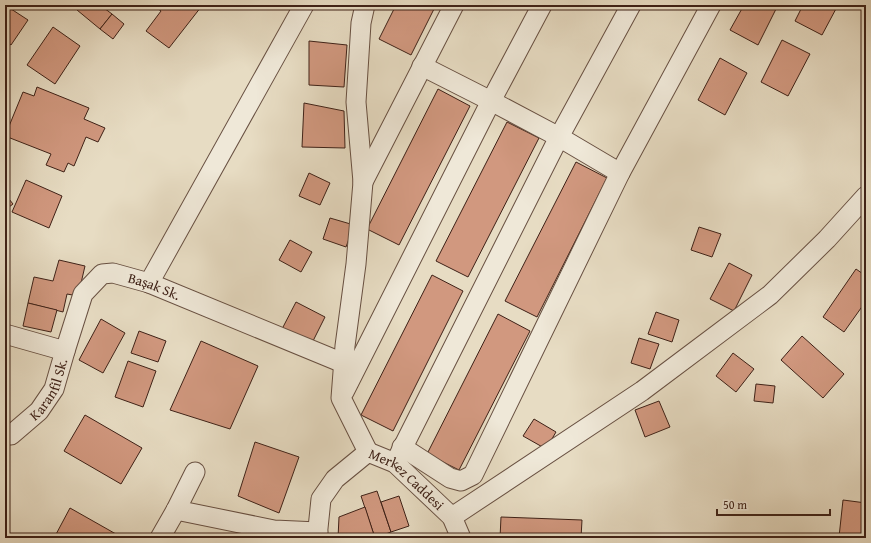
<svg xmlns="http://www.w3.org/2000/svg" width="871" height="543" viewBox="0 0 871 543" font-family="'Gentium Book Plus',serif">
<rect width="100%" height="100%" fill="#e7dcc3"/>
<filter id="stains"><feTurbulence type="fractalNoise" baseFrequency=".005" numOctaves="4"/><feColorMatrix values="0 0 0 0 .2 0 0 0 0 .09 0 0 0 0 .02 0 0 0 .5 -.17"/></filter>
<radialGradient id="worn" r=".72"><stop offset=".6" stop-color="#630" stop-opacity="0"/><stop offset="1" stop-color="#630" stop-opacity=".3"/></radialGradient>
<g fill="#d1987f" stroke="#3e2117">
<path d="M5 5 28 20 11 45 5 40Z"/>
<path d="M81 5H100L112 14 100 29 77 10Z"/>
<path d="M153 5H198L201 7 169 48 146 31 161 11Z"/>
<path d="M396 5H436L411 55 379 39Z"/>
<path d="M744 5H778L758 45 730 30Z"/>
<path d="M803 5H838L822 35 795 21Z"/>
<path d="M112 14 124 24 113 39 100 29Z"/>
<path d="M53 27 80 46 55 84 27 65Z"/>
<path d="M782 40 810 54 788 96 761 82Z"/>
<path d="M309 41 347 45 344 87 309 85Z"/>
<path d="M720 58 747 73 725 115 698 100Z"/>
<path d="M37 87 89 108 84 119 105 128 98 142 86 137 74 166 68 163 64 172 46 165 51 154 5 136 23 92 34 96Z"/>
<path d="M438 89 470 106 399 245 367 229Z"/>
<path d="M304 103 344 111 345 148 302 147Z"/>
<path d="M507 122 539 138 468 277 436 261Z"/>
<path d="M576 162 607 178 537 317 505 301Z"/>
<path d="M309 173 330 183 320 205 299 196Z"/>
<path d="M26 180 62 196 49 228 12 212Z"/>
<path d="M5 194 13 204 5 210Z"/>
<path d="M330 218 354 225 346 247 323 239Z"/>
<path d="M699 227 721 234 712 257 691 250Z"/>
<path d="M290 240 312 252 301 272 279 260Z"/>
<path d="M59 260 85 266 78 296 67 294 63 312 28 303 34 277 53 281Z"/>
<path d="M729 263 752 275 734 311 710 299Z"/>
<path d="M856 269 866 276V301L844 332 823 317Z"/>
<path d="M432 275 463 291 393 431 361 415Z"/>
<path d="M296 302 325 317 311 345 282 329Z"/>
<path d="M28 303 57 310 51 332 23 326Z"/>
<path d="M656 312 679 320 672 342 648 334Z"/>
<path d="M498 314 530 331 459 470 427 454Z"/>
<path d="M101 319 125 333 103 373 79 360Z"/>
<path d="M139 331 166 341 158 362 131 353Z"/>
<path d="M802 336 844 374 823 398 781 360Z"/>
<path d="M639 338 659 344 650 369 631 363Z"/>
<path d="M201 341 258 366 230 429 170 410Z"/>
<path d="M733 353 754 369 736 392 716 376Z"/>
<path d="M128 361 156 371 143 407 115 397Z"/>
<path d="M756 384 775 386 773 403 754 401Z"/>
<path d="M659 401 670 427 645 437 635 410Z"/>
<path d="M85 415 142 448 121 484 64 451Z"/>
<path d="M534 419 556 432 546 449 523 436Z"/>
<path d="M255 442 299 457 279 513 238 496Z"/>
<path d="M377 491 391 532 375 538 361 496Z"/>
<path d="M399 496 409 526 391 532 381 502Z"/>
<path d="M843 500 866 503V538L839 537Z"/>
<path d="M365 507 375 538H338L339 517Z"/>
<path d="M70 508 123 538H54Z"/>
<path d="M501 517 582 520 581 538H500Z"/>
</g>
<g fill="none" stroke-linecap="round" stroke-linejoin="round">
<g stroke="#685042" stroke-width="21">
<g id="minor">
<path d="M365 5 361 23 356 102 363 182 356 264 345 346 341 398 368 452"/>
<path d="M422 66 491 101 559 137 620 173"/>
<path d="M363 182 454 5"/>
<path d="M149 283 304 5"/>
<path id="s1" d="M5 334 65 351 83 294 102 274 113 273 149 283 343 363"/>
<path d="M344 392 491 101 542 5"/>
<path id="s2" d="M5 435H11L39 411 54 389 65 351"/>
<path d="M402 447 450 478 461 481 473 475 620 173 711 5"/>
<path d="M395 463 559 137 631 5"/>
<path d="M176 510 274 530 318 532"/>
<path d="M452 517 642 391 770 295 827 239 866 196"/>
<path d="M160 538 176 510 195 472"/>
<path id="s3" d="M317 538 321 499 335 479 368 452 395 463 452 517 461 538"/>
</g>
</g>
<use href="#minor" stroke="#efe8d8" stroke-width="19"/>
</g>
<g text-anchor="middle" dominant-baseline="central" stroke-width="3" stroke-linejoin="round" paint-order="stroke">
<g font-size="14" fill="#3e2117" stroke="#efe8d8">
<text stroke="none"><textPath href="#s1" startOffset="204">Başak Sk.</textPath></text>
<text stroke="none"><textPath href="#s2" startOffset="67">Karanfil Sk.</textPath></text>
<text stroke="none"><textPath href="#s3" startOffset="154">Merkez Caddesi</textPath></text>
</g>
</g>
<rect width="871" height="543" fill="none" stroke="#e7dcc3" stroke-width="20"/>
<rect x="6" y="6" width="859" height="531" fill="none" stroke="#3e2117" stroke-width="2"/>
<rect x="10" y="10" width="851" height="523" fill="none" stroke="#3e2117"/>
<path d="M717 509v6h113v-6" fill="none" stroke="#3e2117" stroke-width="2"/>
<text x="723" y="509" font-size="12" fill="#3e2117" stroke="#efe8d8" stroke-width="3" paint-order="stroke">50 m</text>
<rect width="100%" height="100%" filter="url(#stains)"/>
<rect width="100%" height="100%" fill="url(#worn)"/>
</svg>
